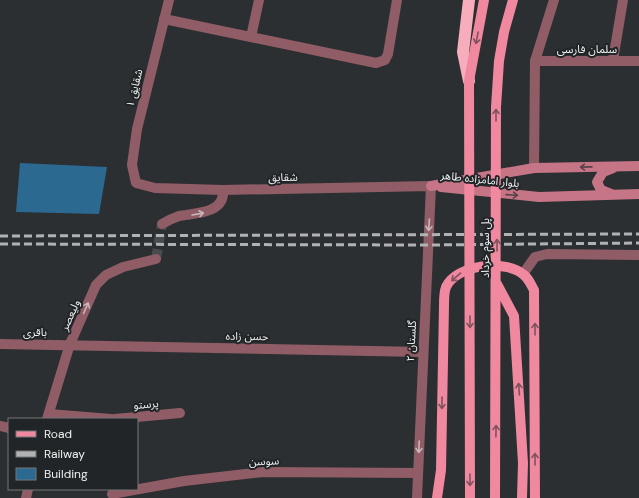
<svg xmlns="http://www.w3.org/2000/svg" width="639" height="498" viewBox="0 0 639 498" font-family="'DM Sans','Noto Sans Arabic',sans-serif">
<rect width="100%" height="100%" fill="#2c2f31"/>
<path fill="#2b6991" d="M20 163 107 167 99 214 16 212Z"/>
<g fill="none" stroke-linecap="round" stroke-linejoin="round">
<path stroke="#494c4e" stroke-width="10" stroke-dasharray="10 5" stroke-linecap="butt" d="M156 259 162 224"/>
<g stroke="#905d67" stroke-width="10">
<path d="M164 19 376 63 385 60 388 54 397 0"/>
<path d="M251 37 259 0"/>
<path d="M613 60 623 0"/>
<path d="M535 61H639"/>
<path d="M534 168 535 61 554 0"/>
<path d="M523 274 535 257 547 254 639 255"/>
<path d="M49 414 111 419"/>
<path d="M115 419 180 413"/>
<path d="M0 426 9 428"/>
<path d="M112 494 184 481 263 472 418 473"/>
</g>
<g stroke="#905d67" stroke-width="10">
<path d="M169 0 137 129 132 165 136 183 155 188 223 190 431 186 417 498"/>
<path d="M162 224C167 221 173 218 179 216 195 213 225 214 223 190"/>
<path d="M0 344 422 352"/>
<path d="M47 419 70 344 96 285 106 275 123 267 156 259"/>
<path d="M26 498 28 489"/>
</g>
<g stroke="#c67587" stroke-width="10">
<path d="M431 186 534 168 639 166"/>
<path d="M441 187 539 197 639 194"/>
<path d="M611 194 601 190 597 182 603 172 613 168"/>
</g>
<g stroke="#f0889f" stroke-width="10">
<path d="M497 284 514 316 523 463 522 498"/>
<path d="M437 498 441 470 444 305C444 300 444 292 446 287 457 264 506 259 524 275 529 279 531 285 534 290L535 498"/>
</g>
<path stroke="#f8adbc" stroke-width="12" d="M469 81 463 52 469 0"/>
<g stroke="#b0b2b4" stroke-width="3" stroke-dasharray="8 4" stroke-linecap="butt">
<path d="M0 236 639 234"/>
<path d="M0 244 428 245 639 243"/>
</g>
<g stroke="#f0889f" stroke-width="10">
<path d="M470 498 469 81 484 0"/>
<path d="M495 498 496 107 499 61 504 32 513 0"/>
</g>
</g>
<defs><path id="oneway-shaft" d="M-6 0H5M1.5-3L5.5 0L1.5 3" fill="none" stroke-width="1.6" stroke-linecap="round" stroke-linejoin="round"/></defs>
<g stroke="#7f525d">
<use href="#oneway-shaft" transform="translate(477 38) rotate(101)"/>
<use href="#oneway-shaft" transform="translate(496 115) rotate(-90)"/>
<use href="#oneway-shaft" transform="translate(497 245) rotate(-90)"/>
<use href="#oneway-shaft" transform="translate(456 277) rotate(139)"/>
<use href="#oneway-shaft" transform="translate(470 322) rotate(90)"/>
<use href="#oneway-shaft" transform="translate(535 329) rotate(-90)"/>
<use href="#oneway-shaft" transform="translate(519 389) rotate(-94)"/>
<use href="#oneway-shaft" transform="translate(442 403) rotate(91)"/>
<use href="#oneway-shaft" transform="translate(496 431) rotate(-89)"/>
<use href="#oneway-shaft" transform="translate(535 459) rotate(-90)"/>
<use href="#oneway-shaft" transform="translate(470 480) rotate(90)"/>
</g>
<g stroke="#5b4149">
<use href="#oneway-shaft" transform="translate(586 167) rotate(179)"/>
<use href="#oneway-shaft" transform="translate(512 195) rotate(4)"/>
</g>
<g stroke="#c8b5ba">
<use href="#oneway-shaft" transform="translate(198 214) rotate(-10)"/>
<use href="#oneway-shaft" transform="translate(429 225) rotate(94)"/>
<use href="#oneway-shaft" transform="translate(86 308) rotate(-66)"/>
<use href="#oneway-shaft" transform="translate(419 447) rotate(92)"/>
</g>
<g text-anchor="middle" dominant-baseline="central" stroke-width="4" stroke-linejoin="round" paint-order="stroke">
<g font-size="11" fill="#eef0f1" stroke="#222527">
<text x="587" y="49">سلمان فارسی</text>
<text transform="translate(134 88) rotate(-76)">۱ شقایق</text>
<text transform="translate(283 177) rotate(-1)">شقایق</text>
<text transform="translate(480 179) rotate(6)">بلوار امامزاده طاهر</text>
<text transform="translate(485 248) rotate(-90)">پل سوم خرداد</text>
<text transform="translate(70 315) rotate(-66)">ولیعصر</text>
<text x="35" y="332">باقری</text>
<text transform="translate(247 336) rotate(1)">حسن زاده</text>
<text transform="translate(411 341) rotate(-87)">گلستان ۲</text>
<text transform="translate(146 404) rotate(-5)">پرستو</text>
<text transform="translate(264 461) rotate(-3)">سوسن</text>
</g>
</g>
<rect x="8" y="418" width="130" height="72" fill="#222527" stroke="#747678"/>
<rect x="16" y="431" width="20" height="6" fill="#f0889f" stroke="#747678"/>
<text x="44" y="438" font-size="12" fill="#eef0f1">Road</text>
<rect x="16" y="451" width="20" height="6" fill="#b0b2b4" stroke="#747678"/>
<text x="44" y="458" font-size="12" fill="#eef0f1">Railway</text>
<rect x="16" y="468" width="20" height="12" fill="#2b6991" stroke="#747678"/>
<text x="44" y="478" font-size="12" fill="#eef0f1">Building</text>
</svg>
